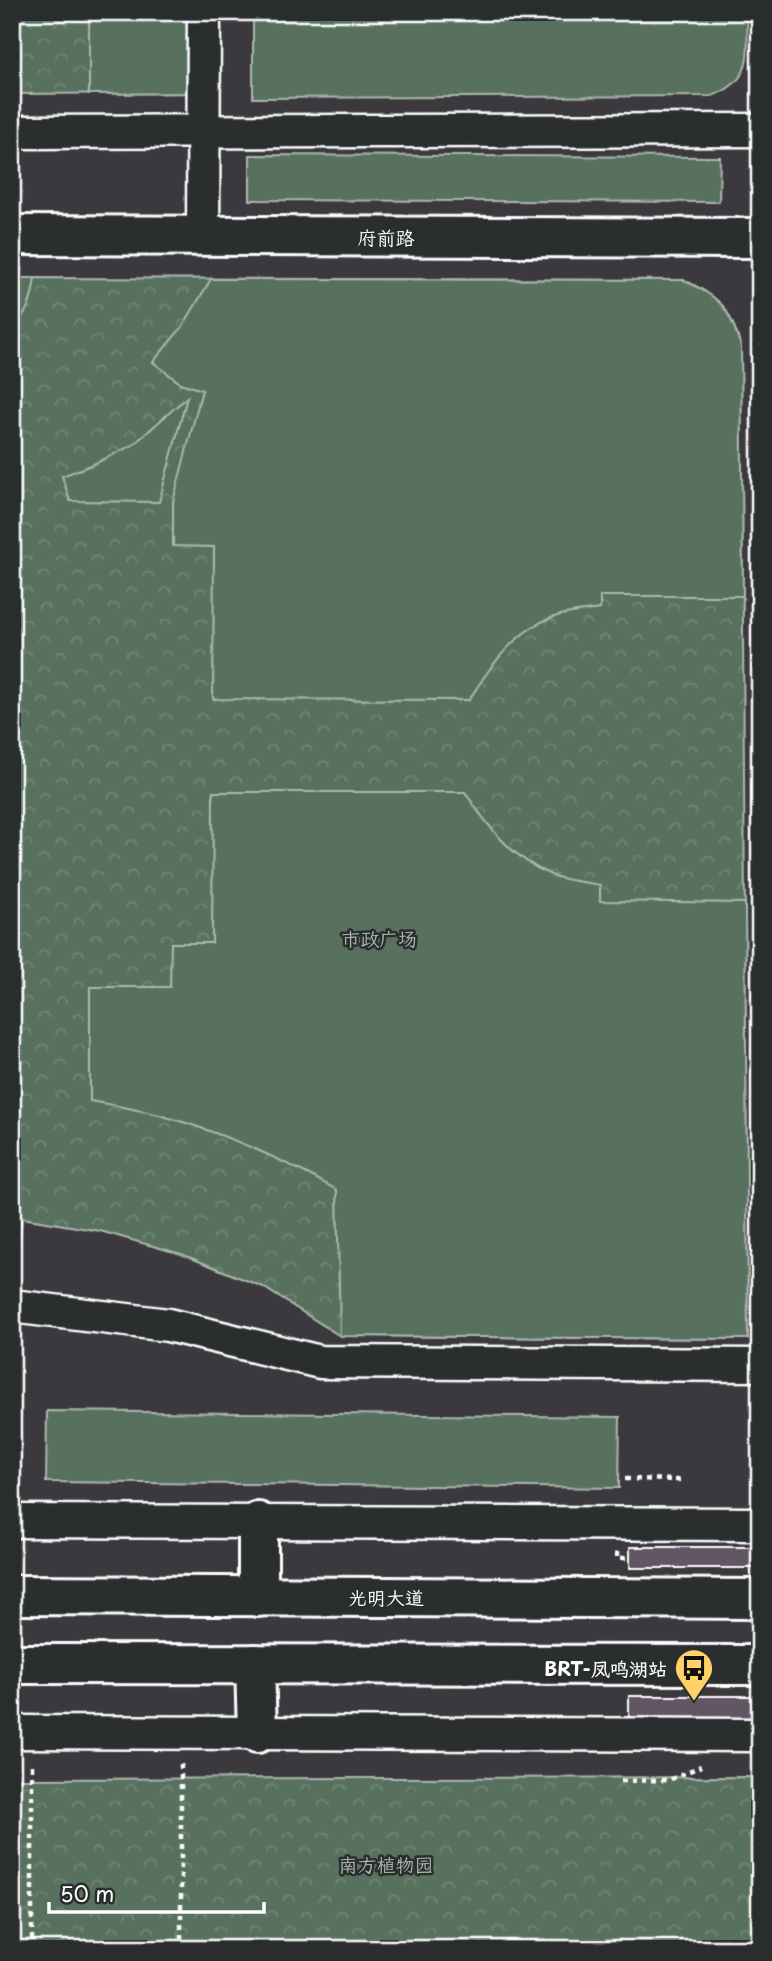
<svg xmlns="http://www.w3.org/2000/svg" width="772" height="1961" viewBox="0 0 772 1961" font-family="'Playpen Sans','LXGW WenKai TC',sans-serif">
<defs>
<pattern id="park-crowns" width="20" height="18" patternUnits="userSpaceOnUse" patternTransform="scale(1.75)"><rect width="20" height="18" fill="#59715e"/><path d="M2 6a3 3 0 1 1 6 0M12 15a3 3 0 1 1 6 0" fill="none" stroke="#728676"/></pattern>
<pattern id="water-rules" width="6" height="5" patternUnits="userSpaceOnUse" patternTransform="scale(1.75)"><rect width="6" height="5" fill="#526575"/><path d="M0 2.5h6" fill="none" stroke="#6c7c8a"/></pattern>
</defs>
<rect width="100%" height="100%" fill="#3b393e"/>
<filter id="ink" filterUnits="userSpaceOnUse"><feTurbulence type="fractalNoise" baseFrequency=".0143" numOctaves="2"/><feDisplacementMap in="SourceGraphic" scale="14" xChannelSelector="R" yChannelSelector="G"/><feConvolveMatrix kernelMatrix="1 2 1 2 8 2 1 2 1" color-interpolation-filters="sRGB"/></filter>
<g filter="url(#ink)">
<g fill="url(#park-crowns)" stroke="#acb8ae" stroke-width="2">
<path d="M12 12H200V93L12 94Z"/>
<path d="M12 278 684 280C721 299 729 306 741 347L748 1339 340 1336 263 1287 181 1254 100 1231 22 1218 20 1239 12 1259Z"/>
<path d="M760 1777V1949H12V1779Z"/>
</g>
<g fill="#59715e" stroke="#acb8ae" stroke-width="2">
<path d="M89 12H200V93L89 94Z"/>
<path d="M253 12H747C747 52 756 80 712 96L253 98Z"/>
<path d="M250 155 720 157 719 202 250 200Z"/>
<path d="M12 278H35C32 299 29 313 12 327Z"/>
<path d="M211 279 684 280C721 299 729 306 741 347L743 596H600V609C586 611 571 612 557 616 517 627 489 668 469 700L213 699 214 547 173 546V502L202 390 180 383 153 362 183 326Z"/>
<path d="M187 397 159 502 70 501 62 476 94 464 133 445Z"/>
<path d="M213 792H465C488 827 512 858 551 875 566 881 585 882 600 885V901L745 903 748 1339 340 1336 337 1190C280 1158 222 1132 159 1115 136 1109 113 1105 90 1101V987H170L171 943H212Z"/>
<path d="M47 1411 620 1417 619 1488 46 1482Z"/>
</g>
<path fill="url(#water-rules)" stroke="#97a3ac" stroke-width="2" d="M12 1203C26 1226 21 1235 12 1259Z"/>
<g fill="#625665" stroke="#fff" stroke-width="2">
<rect x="630" y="1547" width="130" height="21"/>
<path d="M629 1696H760V1718L629 1719Z"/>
</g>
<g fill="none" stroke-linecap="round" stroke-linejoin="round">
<g stroke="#fff" stroke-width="37">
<g id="street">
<path d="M12 132 760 130"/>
<path d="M203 236 204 12"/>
<path d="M12 1306 168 1325 320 1362 760 1365"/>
<path d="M12 1521 760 1524"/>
<path d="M12 1732 760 1735"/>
</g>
</g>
<g stroke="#fff" stroke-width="44">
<path id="secondary" d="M12 235 760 238"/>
</g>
<g stroke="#fff" stroke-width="44">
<g id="primary">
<path d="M258 1522V1597"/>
<path d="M12 1595 760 1599"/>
<path d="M12 1664 760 1665"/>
<path d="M255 1664 257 1733"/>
</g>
</g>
<g stroke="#fff" stroke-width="4.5" stroke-dasharray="5 5" stroke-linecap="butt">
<path d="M625 1479 682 1480"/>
<path d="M617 1552V1558H630"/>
<path d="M181 1764V1949"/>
<path d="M32 1765V1949"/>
<path d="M621 1781 669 1780 701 1766"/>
</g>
<use href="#street" stroke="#2a2d2e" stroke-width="32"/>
<use href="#secondary" stroke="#2a2d2e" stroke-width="38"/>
<use href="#primary" stroke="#2a2d2e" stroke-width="38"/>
</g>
</g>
<defs>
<g id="bus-pin" transform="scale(2.0125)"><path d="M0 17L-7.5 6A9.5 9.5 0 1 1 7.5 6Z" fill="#ffd166" stroke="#2a2d2e"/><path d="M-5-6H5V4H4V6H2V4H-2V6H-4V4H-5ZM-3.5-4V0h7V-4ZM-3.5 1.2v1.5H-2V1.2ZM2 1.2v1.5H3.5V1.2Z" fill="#111"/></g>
</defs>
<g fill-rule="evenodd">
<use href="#bus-pin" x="694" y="1668"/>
</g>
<g text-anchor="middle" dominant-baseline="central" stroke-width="5" stroke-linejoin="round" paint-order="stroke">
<g font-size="19" fill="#fff" stroke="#2a2d2e">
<text x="386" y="237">府前路</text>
<text x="386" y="1597">光明大道</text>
</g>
<g font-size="19" fill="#acb8ae" stroke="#2a2d2e">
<text x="379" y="938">市政广场</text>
<text x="386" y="1864">南方植物园</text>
</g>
<g font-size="19" font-weight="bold" fill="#fff" stroke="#2a2d2e" text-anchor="end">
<text x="667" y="1668">BRT-凤鸣湖站</text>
</g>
</g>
<rect width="772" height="1961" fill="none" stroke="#2a2d2e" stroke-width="42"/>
<rect x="21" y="21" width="730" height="1919" fill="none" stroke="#fff" stroke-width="2.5" filter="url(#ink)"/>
<path d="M49 1902v10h215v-10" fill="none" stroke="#ffffff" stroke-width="3.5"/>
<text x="60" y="1902" font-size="21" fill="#ffffff" stroke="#2a2d2e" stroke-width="5" paint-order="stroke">50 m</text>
</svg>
